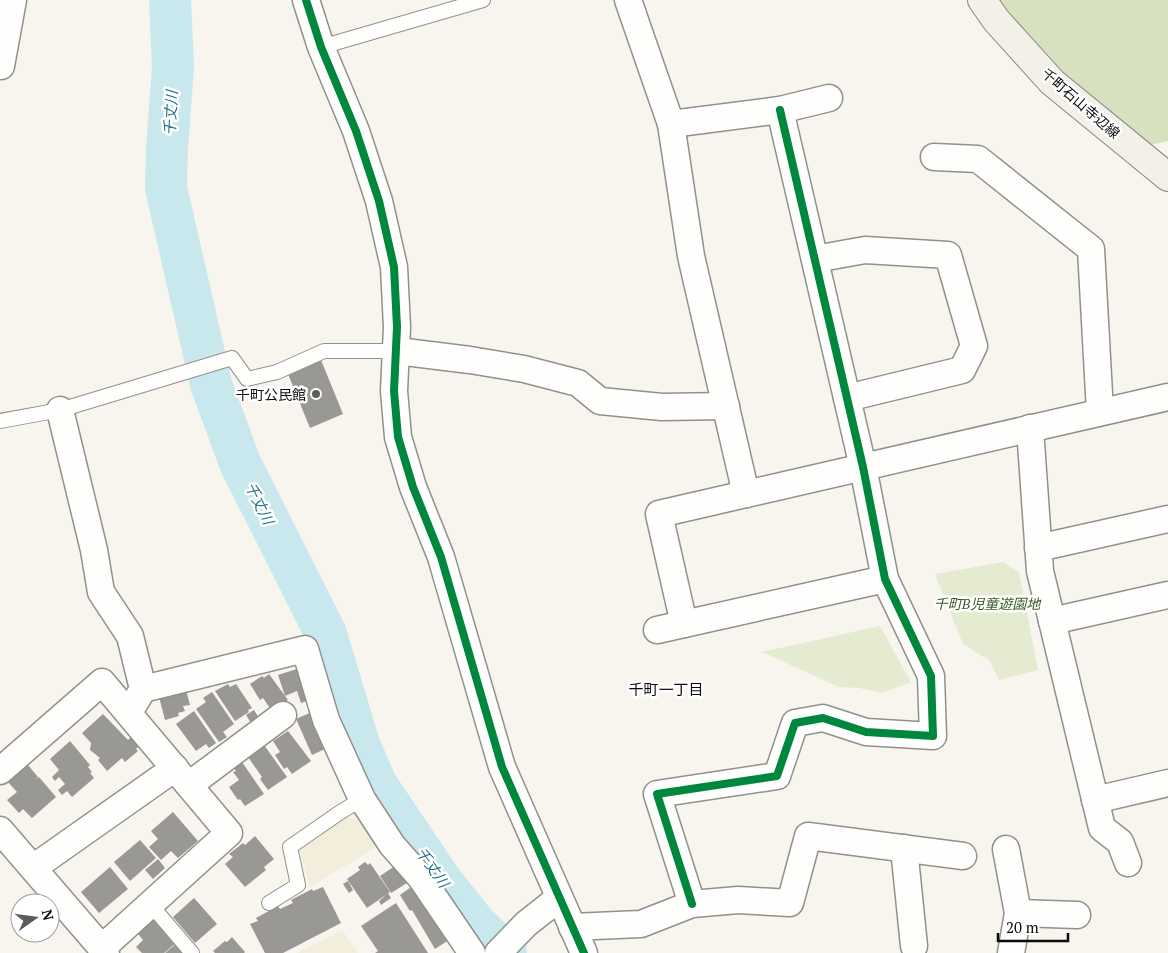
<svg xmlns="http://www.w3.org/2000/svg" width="1168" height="953" viewBox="0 0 1168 953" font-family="'PT Serif','Noto Sans JP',serif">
<rect width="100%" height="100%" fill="#f8f5ee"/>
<g fill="#f3eddc">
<path d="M346 816 368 826 380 845 310 887 299 849Z"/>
<path d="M342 930 358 953H297Z"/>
</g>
<g fill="#e5ebd1">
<path d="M1003 562 1019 572 1038 670 999 680 990 661 963 644 935 574Z"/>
<path d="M880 626 911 682 883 693 859 688 839 687 762 652Z"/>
</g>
<path fill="#d7e1c0" d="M996 0H1168V141L1151 145 1075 89Z"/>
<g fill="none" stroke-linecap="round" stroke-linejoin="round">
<path stroke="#c9e8ee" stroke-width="42" d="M170 0 173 67 167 148 166 188 211 384 240 463 326 634 359 744 376 784 440 879 475 923 506 953"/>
</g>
<g fill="#9a9894">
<path d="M321 360 343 414 310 428 288 374Z"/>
<path d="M303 667 314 698 301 703 297 691 285 696 278 675Z"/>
<path d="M269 674 288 700 272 711 263 698 260 700 250 684 262 676 264 678Z"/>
<path d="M228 684 230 687 236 684 252 708 248 710 249 712 235 721 215 691Z"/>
<path d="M186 690 190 705 183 706 185 711 178 713 179 716 165 720 159 697Z"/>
<path d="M212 692 234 724 223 732 227 737 219 742 196 709 206 702 203 698Z"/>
<path d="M254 710 259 718 251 723 246 715Z"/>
<path d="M194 711 216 743 209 748 206 744 196 751 176 724Z"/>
<path d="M314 711 329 747 312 755 296 719Z"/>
<path d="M103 714 128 740 132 736 140 745 136 749 138 751 125 762 122 758 107 771 98 760 100 758 90 750 91 743 82 733Z"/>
<path d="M288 731 311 761 292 774 287 767 284 769 275 755 280 752 273 741Z"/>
<path d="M70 741 90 765 88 767 92 772 90 773 94 778 72 797 67 791 62 795 58 790 65 784 59 777 55 781 52 777 59 770 50 759Z"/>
<path d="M264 745 287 777 268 790 260 779 262 777 248 757Z"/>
<path d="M242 762 264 794 245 806 240 799 238 800 229 787 239 780 233 772 236 771 233 767Z"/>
<path d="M27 764 38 777 35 780 39 777 56 797 32 818 23 809 19 813 7 800 17 792 7 781Z"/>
<path d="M173 812 198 841 178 858 171 851 161 860 149 847 158 839 151 831Z"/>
<path d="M255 836 274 859 264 867 266 870 245 887 225 864 233 857 229 854 243 843 245 845Z"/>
<path d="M140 840 156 858 130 881 114 862Z"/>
<path d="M158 859 165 868 153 879 145 870Z"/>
<path d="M365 862 368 865 370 863 390 892 388 893 391 898 381 905 379 901 387 894 367 908 347 879 360 870 358 867Z"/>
<path d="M395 866 407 883 391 893 380 876Z"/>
<path d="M110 867 128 889 99 913 81 892Z"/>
<path d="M348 881 353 890 349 893 343 884Z"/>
<path d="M418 882 452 938 435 949 412 910 410 911 400 895Z"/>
<path d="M323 887 341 923 283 953H265L250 924 258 921 256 918 278 906 280 909 293 903 291 900 312 889 313 891Z"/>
<path d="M194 898 217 924 195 943 173 917Z"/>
<path d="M396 903 428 953H375L378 951 361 926Z"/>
<path d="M155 918 176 943 164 953H142L136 947 143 940 138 934Z"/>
<path d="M232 937 245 952 244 953H215L213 951 225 941 227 942Z"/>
<path d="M177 943 185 953H165Z"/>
</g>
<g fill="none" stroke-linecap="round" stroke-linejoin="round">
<g stroke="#91908d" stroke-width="16">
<g id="lane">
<path d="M321 47 483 0"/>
<path d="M0 421 60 410 232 358 247 379 277 372 324 351H397"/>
<path d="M269 903 298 885 290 847 339 813 362 799"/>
<path d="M151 905 192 953"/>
</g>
</g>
<g stroke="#91908d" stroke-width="29">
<g id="street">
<path d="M306 0 321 47 356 131 379 201 394 267 397 327 394 391 398 437 413 487 441 557 502 767 584 953"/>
<path d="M628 0 671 124 691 256 746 494"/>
<path d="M1 66 13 0"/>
<path d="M671 124 780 110 829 98"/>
<path d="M934 157 978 159 1091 249 1100 412"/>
<path d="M815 259 865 250 948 255 974 346 962 370 847 398"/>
<path d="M397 351 470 360 524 369 578 383 600 401 662 407 726 406"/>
<path d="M60 410 94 550 101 592 130 636 143 689 134 704"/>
<path d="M1030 428 1040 571 1102 828 1120 842 1128 863"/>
<path d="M1038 548 1168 519"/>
<path d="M1052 621 1168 595"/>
<path d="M684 624 659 514 1168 397"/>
<path d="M657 630 885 579"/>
<path d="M143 689 305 649 326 720 362 799 392 845 421 878 472 953"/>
<path d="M0 771 102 682 229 833 102 948"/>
<path d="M189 785 283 715"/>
<path d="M1095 800 1168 783"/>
<path d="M0 830 106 953"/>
<path d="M904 848 914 946"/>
<path d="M1006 849 1018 913 1011 953"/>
<path d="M33 868 175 768"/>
<path d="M692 904 657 794 777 776 795 723 823 718 866 732 933 736 931 676 885 579 863 467 780 110"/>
<path d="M1018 913 1077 915"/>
<path d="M572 927 641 924 692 904 738 900 790 903 808 836 963 856"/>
<path d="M498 953 526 924 559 898"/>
</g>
</g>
<g stroke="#888683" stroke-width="30">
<path id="secondary" d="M982 0 996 20 1052 82 1168 177"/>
</g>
<use href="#lane" stroke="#fefefc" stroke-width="14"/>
<use href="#street" stroke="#fefefc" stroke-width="26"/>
<use href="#secondary" stroke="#f3f0e8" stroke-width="28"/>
<g stroke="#fff" stroke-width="11">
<g id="cycleway">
<path d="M306 0 321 47 356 131 379 201 394 267 397 327 394 391 398 437 413 487 441 557 502 767 584 953"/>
<path d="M692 904 657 794 777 776 795 723 823 718 866 732 933 736 931 676 885 579 863 467 780 110"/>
</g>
</g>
<use href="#cycleway" stroke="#00873e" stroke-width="8"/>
</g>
<circle fill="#5d5c5a" stroke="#fff" stroke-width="2" cx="316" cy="394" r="5"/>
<g text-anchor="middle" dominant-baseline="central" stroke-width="5" stroke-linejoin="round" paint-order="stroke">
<g font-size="14" fill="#0a0a0a" stroke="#fff">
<text transform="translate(1081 103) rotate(41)">千町石山寺辺線</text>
</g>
<g font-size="14" fill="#0a0a0a" stroke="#fff" text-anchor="end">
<text x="306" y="394">千町公民館</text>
</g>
<g font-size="14" font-style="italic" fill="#385924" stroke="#fff">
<text x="987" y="603">千町B児童遊園地</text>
</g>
<g font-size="15" font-style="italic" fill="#24718b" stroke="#fff">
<text transform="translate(170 113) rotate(-87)">千丈川</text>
<text transform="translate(260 503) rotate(64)">千丈川</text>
<text transform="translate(433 867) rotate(55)">千丈川</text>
</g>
<g font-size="15" fill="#0a0a0a" stroke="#fff">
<text x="666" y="689">千町一丁目</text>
</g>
</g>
<g transform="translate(35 918) rotate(76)"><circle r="24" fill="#ffffff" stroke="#9d9d9d"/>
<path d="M0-4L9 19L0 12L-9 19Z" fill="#5d5c5a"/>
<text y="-8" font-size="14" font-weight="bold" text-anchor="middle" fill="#0a0a0a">N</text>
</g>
<path d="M998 933v8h70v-8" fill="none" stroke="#0a0a0a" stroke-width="2.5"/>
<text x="1006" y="933" font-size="15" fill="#0a0a0a" stroke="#ffffff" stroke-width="4" paint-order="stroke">20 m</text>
</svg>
